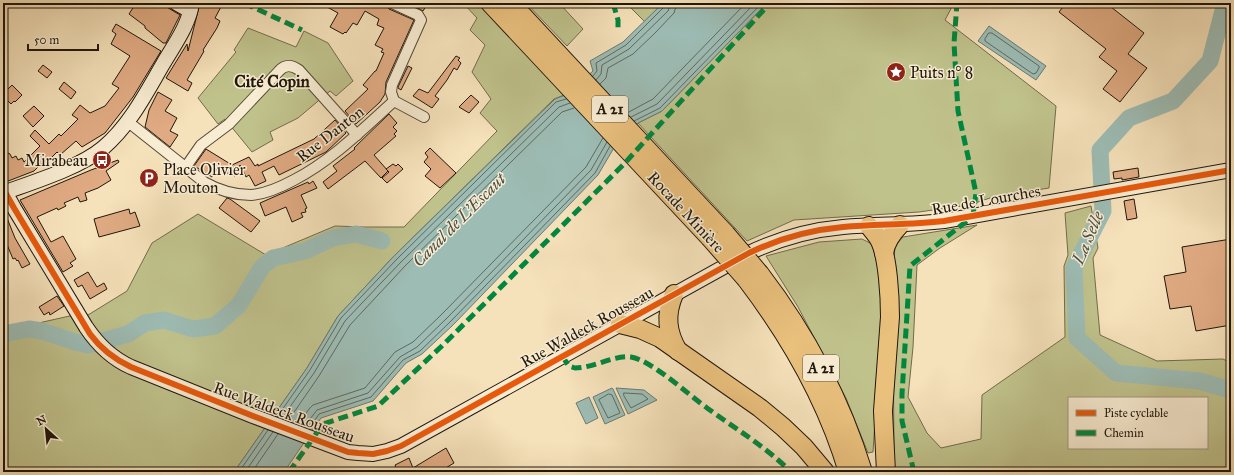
<svg xmlns="http://www.w3.org/2000/svg" width="1234" height="475" viewBox="0 0 1234 475" font-family="'IM FELL Great Primer',serif">
<rect width="100%" height="100%" fill="#f5e1ba"/>
<filter id="stains"><feTurbulence type="fractalNoise" baseFrequency=".005" numOctaves="4"/><feColorMatrix values="0 0 0 0 .2 0 0 0 0 .09 0 0 0 0 .02 0 0 0 .5 -.17"/></filter>
<radialGradient id="worn" r=".72"><stop offset=".6" stop-color="#630" stop-opacity="0"/><stop offset="1" stop-color="#630" stop-opacity=".3"/></radialGradient>
<g fill="#c0c28c" stroke="#706c4c" fill-rule="evenodd">
<path d="M463 3H479L564 95 554 99 394 256 338 316 307 368 234 472H3V331L74 315H88L127 291 152 243 198 214 266 255 335 226 365 227H404L497 131 480 113 491 99 472 72 485 45 470 30 477 18Z"/>
<path d="M526 3H559L583 29 567 46Z"/>
<path d="M626 3H663L645 22Z"/>
<path d="M767 3H954L945 20 1056 106 1049 188 993 197 969 205 919 212 794 220 747 241 638 123 662 111Z"/>
<path d="M248 28 296 47 304 31 328 43 353 81 336 96 330 91 298 118 270 132 273 140 252 152 225 119 218 124 198 98 236 52 234 50Z"/>
<path d="M1091 206 1098 248 1093 258 1100 335 1157 361 1223 359 1231 363V472H894L893 276 895 246 903 237 977 225 940 248 917 265 913 347 908 397 927 433 941 448 981 439 982 395 1065 337 1064 266 1068 255 1065 213ZM1069 398H1207V448H1069Z"/>
<path d="M862 239 872 244 878 267 882 312 873 452 868 453 846 398 798 307 766 256 819 242Z"/>
</g>
<g fill="#9dbcb4" stroke="#6b7a70">
<path d="M663 3H767L662 111 638 123 615 146 598 175 453 325 422 354 406 363 373 401 321 418 284 472H234L307 368 338 316 394 256 555 99 568 94 593 71 590 61 623 42Z"/>
<path d="M989 26 1046 66 1036 80 978 41Z"/>
<path d="M612 388 613 389 625 415 605 424 593 397Z"/>
<path d="M616 388 644 390 657 400 628 414Z"/>
<path d="M589 397 598 418 586 424 576 403Z"/>
</g>
<g fill="none" stroke-linecap="round" stroke-linejoin="round">
<g stroke="#5e6960" stroke-width="1">
<path d="M989 33H992L1039 66V68L1036 73 1033 74 985 41V39Z"/>
<path d="M593 76 597 71 596 63 626 45 664 7 666 3"/>
<path d="M596 80 601 74 602 65 629 49 668 11 671 3"/>
<path d="M600 84 606 78 608 68 633 54 655 33 674 13 677 3"/>
<path d="M627 113 653 99 746 3"/>
<path d="M631 117 657 104 755 3"/>
<path d="M634 121 660 108 762 3"/>
<path d="M624 393 642 394 648 399 631 408 624 396Z"/>
<path d="M609 394 612 395 620 413 608 418 599 400Z"/>
<path d="M277 417 310 370 341 318 397 259 556 102 566 99"/>
<path d="M282 418 314 373 345 321 401 262 559 107 570 103"/>
<path d="M288 421 319 376 350 325 405 266 562 112 574 108"/>
<path d="M298 425 309 409 313 405 365 388 395 352 413 342 442 314 586 167 603 138"/>
<path d="M304 427 317 410 368 393 400 357 417 347 447 318 591 170 607 142"/>
<path d="M309 429 319 414 371 397 403 360 420 351 450 322 595 173 610 146"/>
<path d="M239 472 268 430"/>
<path d="M245 472 273 432"/>
<path d="M252 472 278 434"/>
</g>
<g stroke="#9dbcb4" stroke-width="17">
<path d="M1225 3 1210 61 1173 101 1129 118 1100 150 1103 211 1074 268 1077 338 1116 373 1199 381 1231 390"/>
<path d="M3 334 29 329 42 331 75 342 88 345 128 334 145 323 164 320 193 329 215 326 239 305 262 267 273 258 305 251 333 238 356 234 382 241"/>
</g>
</g>
<g fill="#e0ab83" stroke="#1f160b">
<path d="M136 3H160L180 15 166 43H163L145 28V26L129 14Z"/>
<path d="M200 3H223L215 18 220 21 217 28 203 50 204 51 203 53 187 80 192 83 188 91 166 78 187 44 188 51Z"/>
<path d="M320 3H386L387 6 389 9 414 20 386 82 385 94 380 102 356 124 345 111 368 89 363 85 375 71H376L384 53 381 52 383 49 375 45 384 28 377 25 379 19 365 11 357 25 353 23 346 33 345 32 343 34 330 27 338 13Z"/>
<path d="M408 3H428L423 11Z"/>
<path d="M1066 3H1106L1144 33 1128 54 1147 68 1120 102 1103 89 1117 71 1099 57 1106 49 1059 12Z"/>
<path d="M116 24 161 51 133 97 105 133 82 147 76 141 60 155 57 152 47 162 45 160 34 171 3 183V155L6 152 10 154 12 158 16 156 18 160 22 158 24 162 40 146 30 136 35 130 49 144 59 134 61 136 78 119 72 115 80 105 90 113 105 106 119 88 112 84 130 56 111 44 116 34 112 31Z"/>
<path d="M456 56 460 58 458 60 461 63 457 70 454 68 447 80 435 96 439 99 432 108 413 96 419 89 428 93Z"/>
<path d="M43 65 52 72 47 78 38 71Z"/>
<path d="M408 66 412 68 401 90 398 88V87Z"/>
<path d="M64 82 76 92 71 99 59 89Z"/>
<path d="M12 85 22 95 15 102 14 101 11 104 3 96V86L7 90Z"/>
<path d="M158 92 172 100 165 111 177 118 170 131 178 135 170 147 145 127 149 110Z"/>
<path d="M471 95 479 102 469 113 459 107Z"/>
<path d="M34 106 44 116 33 127 23 116Z"/>
<path d="M389 114 397 123 393 127 397 131 394 134 396 136 374 155 388 171 381 178 365 161 328 189 323 182 337 171 333 166 355 149 354 148Z"/>
<path d="M335 120 346 133 326 152 279 175 274 166 262 172 266 181 255 186 249 175 246 177 240 165 235 176 217 169 212 177 194 166 206 149 232 165 249 157 255 166 258 164V166L314 139Z"/>
<path d="M430 148 456 173 440 188 425 176 431 169 424 162 428 157 425 153Z"/>
<path d="M118 160 119 162 106 171 111 180 98 188 85 193 87 200 80 202 78 197 64 203 66 206 58 210 57 208 37 217 51 242 63 236 76 259 70 263 73 266 63 272 20 200 91 170Z"/>
<path d="M393 164 396 166 398 164 403 169 387 183 382 178 389 172 386 169Z"/>
<path d="M1138 168 1139 177 1122 180V178L1114 179 1113 172Z"/>
<path d="M313 181 317 188 301 195 307 208 305 209 306 212 301 213 303 217 292 222 286 207 265 216 260 203 308 182 309 184Z"/>
<path d="M227 198 230 199 260 221 251 232 219 208Z"/>
<path d="M1134 199 1137 218 1127 220 1124 201Z"/>
<path d="M3 208 15 238 30 264 22 268 18 260 17 261 15 258 13 259 3 235Z"/>
<path d="M129 209 130 214 135 212 140 226 99 237 94 219Z"/>
<path d="M1231 239V325L1196 331 1191 306 1170 309 1164 276 1186 272 1182 247Z"/>
<path d="M88 272 97 287 104 283 107 289 90 299 82 285 78 287 74 280Z"/>
<path d="M57 296 64 306 50 315 49 312 44 315 39 307Z"/>
<path d="M446 448 454 463 439 472H398L395 465 409 458 413 468Z"/>
</g>
<g fill="none" stroke-linecap="round" stroke-linejoin="round">
<g stroke="#544937" stroke-width="12">
<g id="street">
<path d="M392 3 418 15 421 20 392 85 391 92 394 101"/>
<path d="M127 121 204 182C218 190 235 195 251 195 266 194 281 187 294 180 332 160 362 130 394 101L424 117"/>
<path d="M185 168 201 145 229 124 279 71C285 64 292 65 299 70L357 135"/>
</g>
</g>
<g stroke="#1f160b" stroke-width="16">
<g id="secondary">
<path d="M176 3 190 11"/>
<path d="M5 192 14 208 86 327C98 345 111 358 131 367L253 416 348 452 358 453 373 454 387 451 401 446 749 253C778 239 810 230 843 227 876 224 910 225 944 221L1231 170"/>
<path d="M3 193C33 182 79 168 103 148 130 125 146 93 163 64 174 45 189 25 192 3"/>
</g>
</g>
<g stroke="#1f160b" stroke-width="20">
<g id="highway">
<path d="M490 3 710 238"/>
<path d="M511 3 726 234"/>
<path d="M869 226C873 231 877 235 880 241 888 258 890 298 890 317L883 411 886 472"/>
<path d="M884 253C886 241 892 233 900 225"/>
<path d="M760 274C806 334 841 400 863 472"/>
<path d="M746 279C791 338 827 401 848 472"/>
<path d="M674 294C665 315 667 332 678 351"/>
<path d="M620 324 640 329 660 338 760 408 783 427 804 447 825 472"/>
</g>
</g>
<use href="#street" stroke="#f8ecd2" stroke-width="10"/>
<use href="#secondary" stroke="#f8ecd2" stroke-width="14"/>
<use href="#highway" stroke="#eac07d" stroke-width="18"/>
<g stroke="#1f160b" stroke-width="20" stroke-linecap="butt">
<g id="highway-bridge">
<path d="M726 234 760 274"/>
<path d="M710 238 746 279"/>
</g>
</g>
<use href="#highway-bridge" stroke="#eac07d" stroke-width="18"/>
<g stroke="#00873e" stroke-width="5" stroke-dasharray="10 5" stroke-linecap="butt">
<path d="M244 3 302 30"/>
<path d="M613 3 618 20V28"/>
<path d="M562 356 569 366 575 368C594 368 613 355 631 357 651 360 689 395 707 408 736 429 766 447 791 472"/>
<path d="M289 472 323 424 378 406 445 343 624 164 770 3"/>
<path d="M914 472 902 421V394L910 266 973 216 976 193 958 111 954 43 957 3"/>
</g>
<g stroke="#f8ecd2" stroke-width="8">
<path id="cycleway" d="M3 193 5 192 14 208 90 334C101 349 114 359 131 367L253 416 348 452 358 453 373 454 387 451 401 446 749 253C778 239 810 230 843 227 876 224 910 225 944 221L1231 170"/>
</g>
<use href="#cycleway" stroke="#e8590c" stroke-width="6"/>
</g>
<defs>
<g id="sight-disc" transform="scale(1)"><circle r="9.5" fill="#8f2418" stroke="#f8ecd2"/><path d="M0-6L1.8-2.2L6-1.7L2.9 1.2L3.7 5.4L0 3.3L-3.7 5.4L-2.9 1.2L-6-1.7L-1.8-2.2Z" fill="#fff"/></g>
<g id="bus-disc" transform="scale(1)"><circle r="9.5" fill="#8f2418" stroke="#f8ecd2"/><path d="M-5-6H5V4H4V6H2V4H-2V6H-4V4H-5ZM-3.5-4V0h7V-4ZM-3.5 1.2v1.5H-2V1.2ZM2 1.2v1.5H3.5V1.2Z" fill="#fff"/></g>
<g id="parking-disc" transform="scale(1)"><circle r="9.5" fill="#8f2418" stroke="#f8ecd2"/><path d="M-3.5-5.5H1a3.5 3.5 0 0 1 0 7H-1V5.5H-3.5ZM-1-3.4V-.6H.8a1.4 1.4 0 0 0 0-2.8Z" fill="#fff"/></g>
</defs>
<g fill-rule="evenodd">
<use href="#sight-disc" x="896" y="72"/>
<use href="#bus-disc" x="102" y="160"/>
<use href="#parking-disc" x="149" y="178"/>
</g>
<g text-anchor="middle" dominant-baseline="central" stroke-width="3" stroke-linejoin="round" paint-order="stroke">
<g fill="#f8ecd2" stroke="#605647" stroke-width="1">
<rect x="592" y="96" width="36" height="26" rx="3"/>
<rect x="803" y="355" width="36" height="26" rx="3"/>
</g>
<g font-size="15" font-weight="bold" fill="#1f160b">
<text x="610" y="109">A 21</text>
<text x="821" y="368">A 21</text>
</g>
<g font-size="16" fill="#1f160b" stroke="#f8ecd2" text-anchor="start">
<text x="910" y="72">Puits n° 8</text>
<text x="88" y="160" text-anchor="end">Mirabeau</text>
<text x="163" y="169">Place Olivier<tspan x="163" dy="18">Mouton</tspan></text>
</g>
<g font-size="16" fill="#1f160b" stroke="#f8ecd2">
<text transform="translate(330 134) rotate(-38)">Rue Danton</text>
<text transform="translate(986 200) rotate(-10)">Rue de Lourches</text>
<text transform="translate(686 212) rotate(47)">Rocade Minière</text>
<text transform="translate(587 327) rotate(-29)">Rue Waldeck Rousseau</text>
<text transform="translate(284 412) rotate(20)">Rue Waldeck Rousseau</text>
</g>
<g font-size="17" font-weight="bold" fill="#1f160b" stroke="#f8ecd2">
<text x="272" y="81">Cité Copin</text>
</g>
<g font-size="17" font-style="italic" fill="#4b5046" stroke="#f8ecd2">
<text transform="translate(459 220) rotate(-45)">Canal de L'Escaut</text>
<text transform="translate(1088 238) rotate(-67)">La Selle</text>
</g>
</g>
<rect width="1234" height="475" fill="none" stroke="#f5e1ba" stroke-width="16"/>
<rect x="4" y="4" width="1226" height="467" fill="none" stroke="#1f160b" stroke-width="2"/>
<rect x="8" y="8" width="1218" height="459" fill="none" stroke="#1f160b"/>
<rect x="1068" y="397" width="140" height="52" fill="#f8ecd2" stroke="#a19682"/>
<rect x="1076" y="410" width="20" height="6" fill="#e8590c" stroke="#a19682"/>
<text x="1104" y="417" font-size="12" fill="#1f160b">Piste cyclable</text>
<rect x="1076" y="430" width="20" height="6" fill="#00873e" stroke="#a19682"/>
<text x="1104" y="437" font-size="12" fill="#1f160b">Chemin</text>
<g transform="translate(46 429) rotate(333)" stroke="#f8ecd2" stroke-width="3" paint-order="stroke">
<path d="M0-3L7 15L0 10L-7 15Z" fill="#1f160b"/>
<text y="-6" font-size="11" font-weight="bold" text-anchor="middle" fill="#1f160b">N</text>
</g>
<path d="M28 44v6h70v-6" fill="none" stroke="#1f160b" stroke-width="2"/>
<text x="34" y="44" font-size="12" fill="#1f160b" stroke="#f8ecd2" stroke-width="3" paint-order="stroke">50 m</text>
<rect width="100%" height="100%" filter="url(#stains)"/>
<rect width="100%" height="100%" fill="url(#worn)"/>
</svg>
